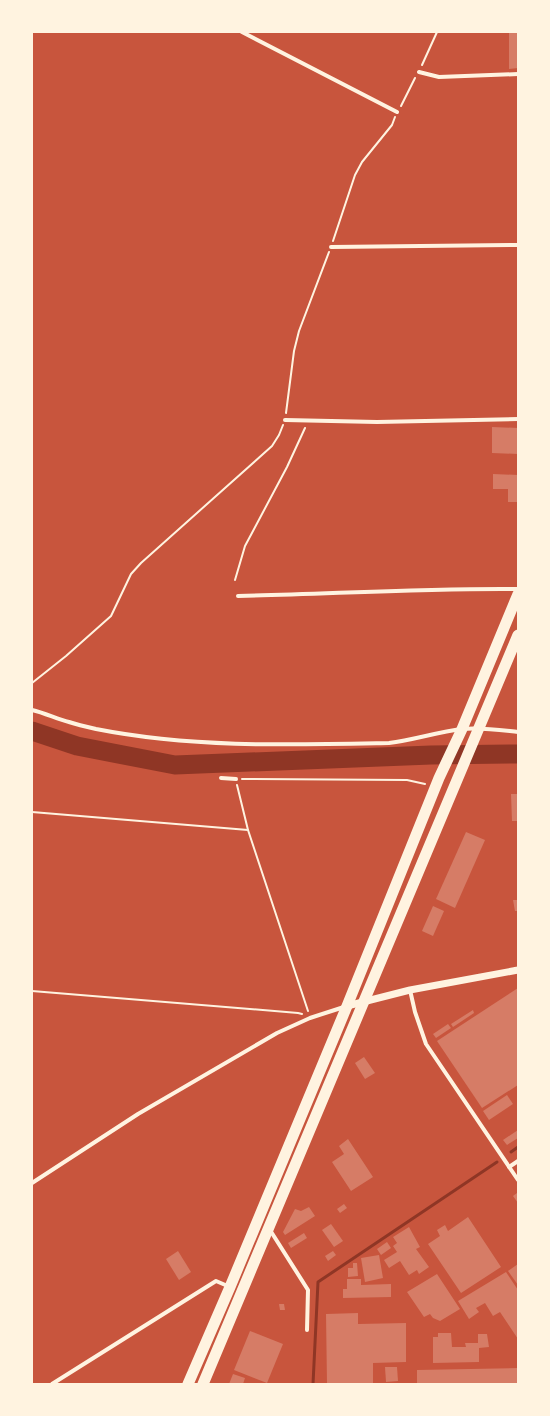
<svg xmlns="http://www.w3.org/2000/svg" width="550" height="1416" viewBox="0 0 550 1416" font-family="Ubuntu,sans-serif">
<rect width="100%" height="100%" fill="#c8553d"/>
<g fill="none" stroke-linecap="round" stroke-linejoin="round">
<g stroke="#8f3625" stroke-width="3">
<path d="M511 1152 518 1147"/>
<path d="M313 1384 318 1282 497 1162"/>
</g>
<path stroke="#8f3625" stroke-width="19" d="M32 731 77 746 175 765 431 755 518 754"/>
</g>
<g fill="#d67c66">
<path d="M509 32H518V68L509 69Z"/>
<path d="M492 427 518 428V454L492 453Z"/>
<path d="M493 474 518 475V502H508V489H493Z"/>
<path d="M511 794H518V821H512Z"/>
<path d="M466 832 485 840 455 908 436 899Z"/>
<path d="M513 900H518V911H515Z"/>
<path d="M433 906 444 911 433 936 422 931Z"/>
<path d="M518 988V1085L482 1108 437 1041Z"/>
<path d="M473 1010 474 1013 453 1027 451 1024Z"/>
<path d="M448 1024 451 1028 436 1038 433 1034Z"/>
<path d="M364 1057 375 1073 365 1079 355 1063Z"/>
<path d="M507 1095 513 1104 489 1120 483 1111Z"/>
<path d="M518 1130V1138L507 1145 503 1140Z"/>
<path d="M348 1139 373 1177 351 1191 332 1162 344 1154 339 1146Z"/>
<path d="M517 1193 518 1194V1203L513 1196Z"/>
<path d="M344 1204 347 1208 340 1213 337 1209Z"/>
<path d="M309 1207 315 1216 285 1235 283 1232 295 1209 301 1211Z"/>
<path d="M468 1217 501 1267 461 1293 428 1244 440 1236 437 1230 445 1225 448 1231Z"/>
<path d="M331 1224 343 1241 334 1247 322 1230Z"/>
<path d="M409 1227 420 1247 416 1249 429 1267 419 1274 417 1270 409 1275 400 1261 389 1268 384 1260 397 1252 393 1246 397 1243 393 1237Z"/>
<path d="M304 1233 307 1238 291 1248 288 1243Z"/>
<path d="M387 1242 391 1248 381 1255 377 1249Z"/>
<path d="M178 1251 191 1272 179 1280 166 1259Z"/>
<path d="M333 1251 336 1255 328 1261 325 1256Z"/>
<path d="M379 1255 383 1278 365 1282 361 1258Z"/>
<path d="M353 1263H357L358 1276 348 1277V1268H353Z"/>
<path d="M518 1264V1285L508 1271Z"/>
<path d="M506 1272 518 1290V1339L500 1312 493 1316 485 1303 476 1308 479 1312 469 1319 458 1301Z"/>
<path d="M437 1274 460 1309 440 1321 433 1318 430 1314 424 1317 407 1292Z"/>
<path d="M347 1279H361V1285L391 1284V1297L343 1298V1289H347Z"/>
<path d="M279 1304H284L285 1310H280Z"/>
<path d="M358 1313V1324L406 1323V1362L373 1363V1384H327L326 1314Z"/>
<path d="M250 1331 283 1344 267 1383 234 1370Z"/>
<path d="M438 1333H451L452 1347H466L465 1343H478V1334H487L489 1347 479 1348V1362L433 1363V1337H438Z"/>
<path d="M385 1367H397L398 1381 386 1382Z"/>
<path d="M518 1368V1384H417V1370Z"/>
<path d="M233 1374 245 1378 243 1384H229Z"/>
</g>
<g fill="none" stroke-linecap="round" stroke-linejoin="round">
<g stroke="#fff3e0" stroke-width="2">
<path d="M422 65 437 32"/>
<path d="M401 106 415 78"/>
<path d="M333 241 355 175 362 162 392 125 395 117"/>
<path d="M286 413 294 351 299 331 329 252"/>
<path d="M235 580 245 546 287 467 305 428"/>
<path d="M32 683 66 656 111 616 131 574 141 563 272 446 279 435 283 425"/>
<path d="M242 779 407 780 425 784"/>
<path d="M237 785 248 830 308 1011"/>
<path d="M32 812 248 830"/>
<path d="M32 991 298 1013 302 1014"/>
</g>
<g stroke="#fff3e0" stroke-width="4">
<path d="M242 32 397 112"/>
<path d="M419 72 439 77 518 74"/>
<path d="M331 247 518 245"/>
<path d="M285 420 377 422 518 419"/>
<path d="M238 596C331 594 424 588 518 589"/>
<path d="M32 710C45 713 57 719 69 722 78 725 87 727 96 729 192 748 291 745 389 743 414 740 437 732 462 729 481 727 500 730 518 732"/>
<path d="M221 778 236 779"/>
<path d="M410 990 415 1012 426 1044 518 1180"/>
<path d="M509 1167 518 1161"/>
<path d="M32 1183 138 1114 277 1033 310 1018 344 1007"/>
<path d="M270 1230 308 1290 307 1330"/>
<path d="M52 1384 216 1281 230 1287"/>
</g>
<path stroke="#fff3e0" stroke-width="7" d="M347 1006 410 990 518 970"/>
<g stroke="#fff3e0" stroke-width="11">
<path d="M188 1384 230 1287 347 1006 439 778 462 729 518 594"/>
<path d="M203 1384 518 635"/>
</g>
</g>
<rect width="550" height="1416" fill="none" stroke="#fff3e0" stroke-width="66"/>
</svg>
